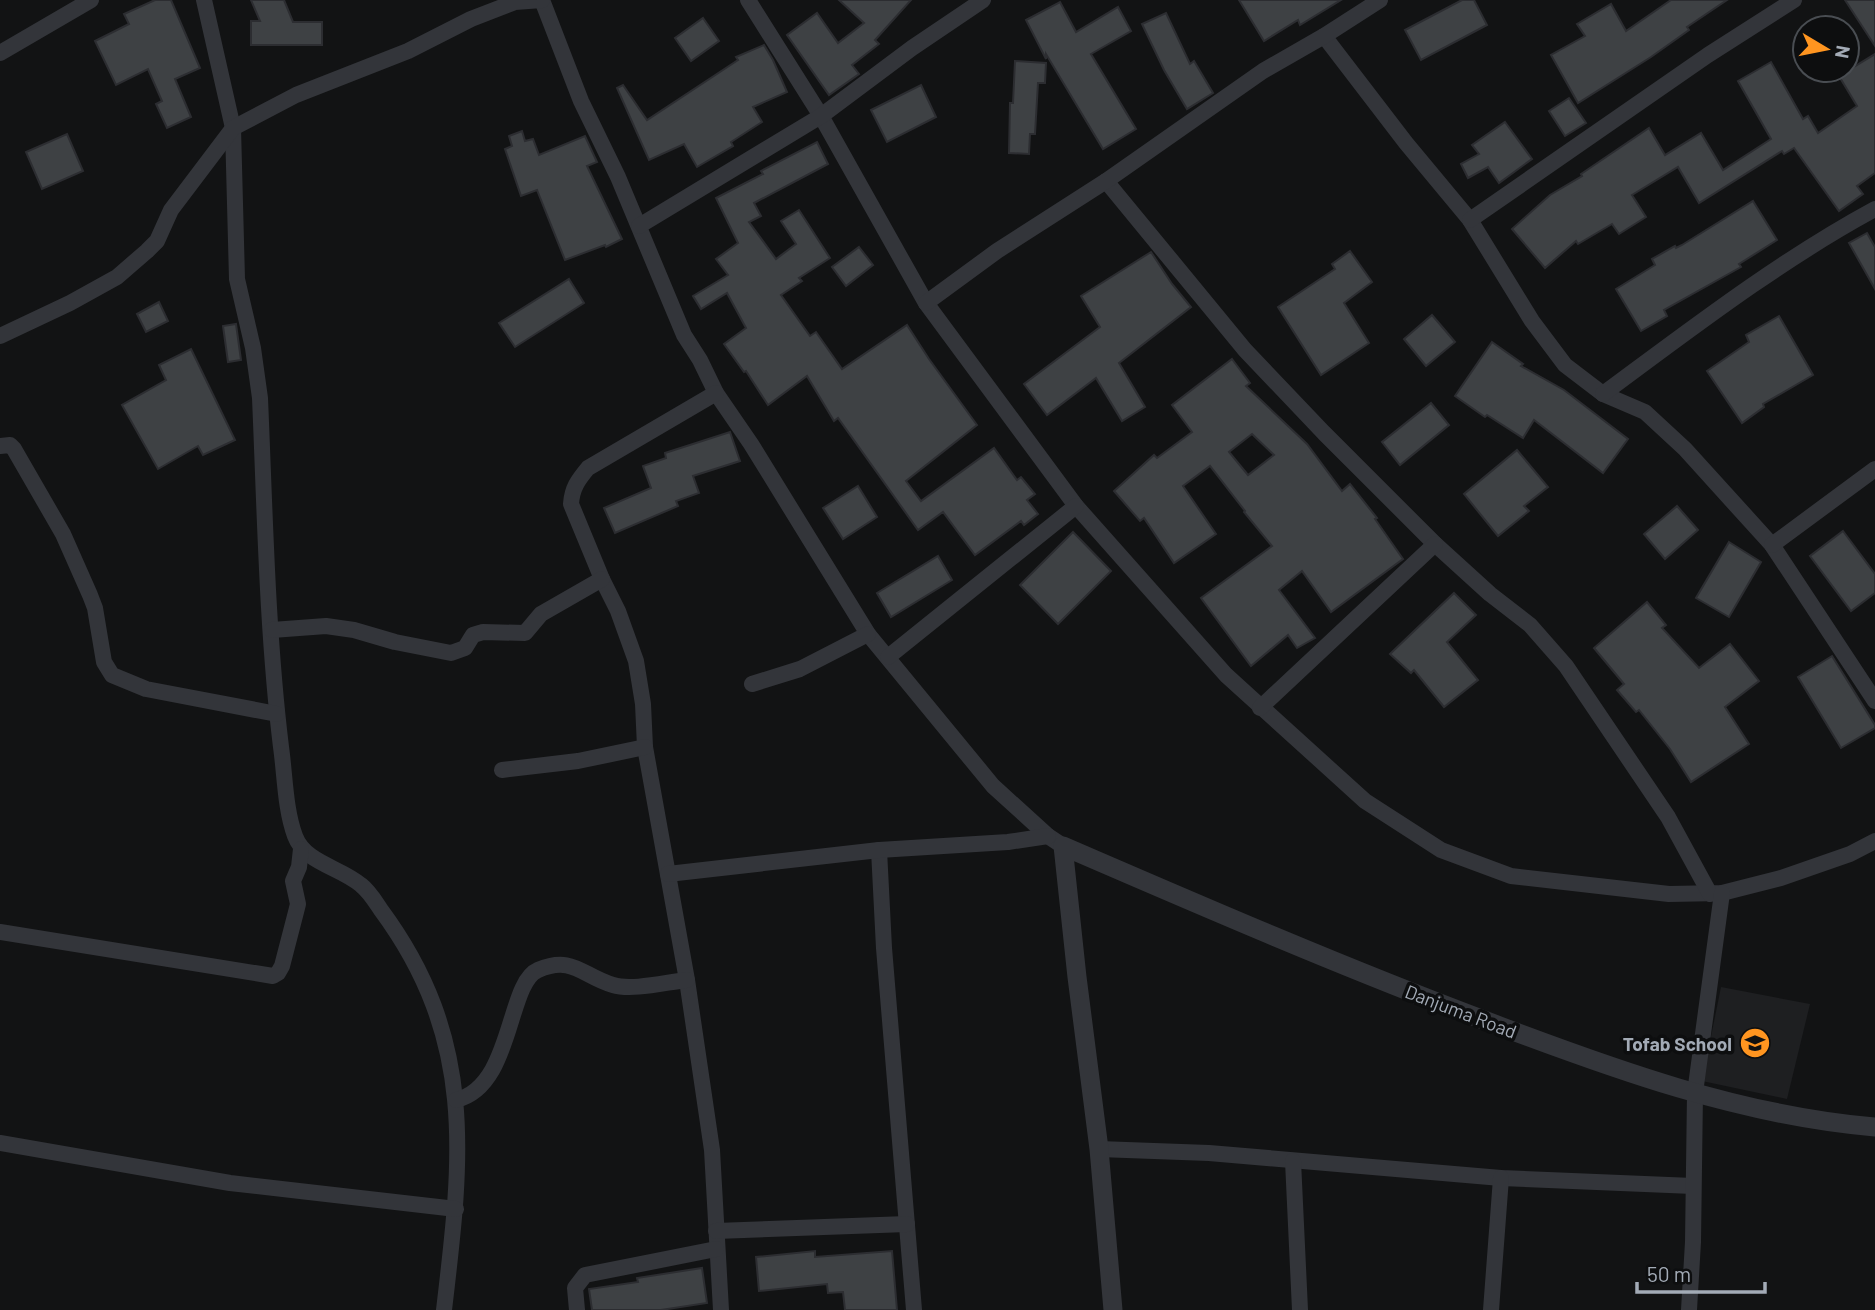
<svg xmlns="http://www.w3.org/2000/svg" width="1875" height="1310" viewBox="0 0 1875 1310" font-family="Barlow,sans-serif">
<rect width="100%" height="100%" fill="#121314"/>
<path fill="#1e1f21" d="M1721 987 1810 1004 1787 1099 1702 1081Z"/>
<g fill="#3e4144" stroke="#2c2d31" stroke-width="2" fill-rule="evenodd">
<path d="M155 0H171L200 68 175 79 191 117 167 128 156 104 162 101 148 69 116 85 95 41 129 24 124 14Z"/>
<path d="M251 0H284L293 22H322V45H251V21H260Z"/>
<path d="M839 0H911L875 40 879 44 852 65 859 74 829 95 787 35 817 13 838 43 864 23Z"/>
<path d="M1239 0H1341L1300 25 1298 20 1264 41Z"/>
<path d="M1462 0H1474L1487 25 1421 60 1405 30Z"/>
<path d="M1671 0H1727L1687 27 1689 30 1651 57 1578 103 1551 55 1585 36 1577 24 1611 4 1626 31Z"/>
<path d="M1845 0H1875V46Z"/>
<path d="M1060 2 1076 32 1118 7 1131 31 1091 54 1136 129 1103 149 1046 54V59L1026 20Z"/>
<path d="M1166 13 1190 64 1194 61 1213 93 1187 109 1164 70 1142 24Z"/>
<path d="M703 18 719 41 691 61 675 38Z"/>
<path d="M764 45 773 60 787 92 753 107 762 122 731 142 733 146 697 167 684 144 649 160 617 88 623 85 647 120 738 60 736 57Z"/>
<path d="M1875 54V173L1857 186 1863 194 1839 211 1794 148 1784 154 1782 151 1699 203 1678 167 1632 195 1646 217 1619 234 1612 224 1578 244 1576 241 1545 268 1512 229 1550 195 1582 176 1581 174 1649 128 1665 155 1701 133 1723 170 1771 139 1738 81 1771 62 1803 119 1808 116 1818 133 1857 106 1839 76Z"/>
<path d="M1015 61 1046 63 1045 83H1038L1035 134H1030L1029 154 1009 153 1010 103H1013Z"/>
<path d="M921 85 936 117 887 142 871 110Z"/>
<path d="M1569 98 1586 123 1565 136 1549 111Z"/>
<path d="M1505 122 1532 159 1499 183 1488 167 1468 178 1461 164 1479 154 1472 145Z"/>
<path d="M522 131 525 141 533 139 539 155 585 136 597 162 587 166 622 239 606 247 605 245 565 260 537 190 521 196 505 149 512 146 509 136Z"/>
<path d="M67 134 83 171 42 189 26 152Z"/>
<path d="M817 142 828 164 754 203 761 216 749 222 776 259 796 244 781 221 799 210 830 258 799 278 802 281 781 295 810 336 816 332 842 369 907 325 929 359 977 425 906 481 921 501 994 448 1017 480 1021 477 1035 494 1027 500 1038 514 1024 525 1021 521 975 555 943 512 918 530 838 418 834 421 807 376 768 405 746 371 744 372 724 344 746 328 727 293 701 309 693 296 728 275 716 259 738 243 716 198 763 174 761 171Z"/>
<path d="M1753 201 1777 240 1739 264 1741 267 1664 310 1667 316 1641 331 1616 289 1655 265 1652 259 1675 246 1676 248 1682 245Z"/>
<path d="M1867 233 1875 247V289L1849 243Z"/>
<path d="M859 247 873 265 846 286 832 267Z"/>
<path d="M1350 251 1372 282 1344 303 1369 343 1321 375 1278 307 1335 269 1332 264Z"/>
<path d="M1151 252 1172 284 1191 307 1119 363 1145 407 1122 421 1096 378 1047 415 1024 384 1100 327 1081 296Z"/>
<path d="M569 279 584 303 515 347 499 323Z"/>
<path d="M159 302 168 321 146 332 137 314Z"/>
<path d="M1432 315 1455 342 1426 366 1404 339Z"/>
<path d="M1779 316 1813 375 1763 404 1764 407 1742 423 1707 371 1749 342 1746 335Z"/>
<path d="M236 324 241 360 228 362 223 326Z"/>
<path d="M1492 342 1523 364 1521 366 1564 390 1628 439 1603 473 1534 420 1523 438 1487 415 1485 417 1455 396Z"/>
<path d="M191 349 235 440 203 455 198 446 158 469 122 405 166 380 159 365Z"/>
<path d="M1232 359 1250 383 1246 386 1307 444 1342 491 1350 484 1377 518 1375 519 1403 559 1331 612 1302 571 1279 590 1315 638 1297 648 1288 635 1251 666 1201 598 1272 546 1244 512 1245 511 1210 466 1183 486 1216 534 1174 563 1144 518 1140 521 1114 491 1154 455 1157 458 1192 432 1172 405ZM1252 434 1274 455 1248 475 1229 452Z"/>
<path d="M1431 403 1449 425 1400 465 1382 442Z"/>
<path d="M730 432 740 461 693 476 699 493 676 501 678 506 615 533 604 508 651 488 643 466 666 458 665 453Z"/>
<path d="M1517 450 1548 487 1524 506 1529 511 1498 536 1464 494Z"/>
<path d="M858 486 877 517 843 539 823 508Z"/>
<path d="M1677 506 1698 530 1665 559 1644 534Z"/>
<path d="M1843 531 1875 574V593L1851 611 1810 556Z"/>
<path d="M1073 532 1111 571 1058 624 1020 585Z"/>
<path d="M1729 542 1761 562 1729 617 1696 598Z"/>
<path d="M938 556 952 580 891 617 877 593Z"/>
<path d="M1454 593 1476 615 1447 642 1478 680 1444 707 1414 670 1411 673 1390 654Z"/>
<path d="M1647 602 1666 625 1662 628 1699 668 1730 644 1759 681 1725 707 1749 744 1691 782 1670 749 1639 710 1636 712 1617 690 1624 684 1594 648Z"/>
<path d="M1832 656 1875 725V728L1841 748 1798 677Z"/>
<path d="M815 1251V1257L892 1251 897 1310H845L843 1292 828 1293 827 1284 759 1291 756 1257Z"/>
<path d="M702 1268 707 1303 661 1310H592L589 1289 638 1282 637 1278Z"/>
</g>
<g fill="none" stroke-linecap="round" stroke-linejoin="round">
<g stroke="#33353a" stroke-width="16">
<path d="M204 0 233 128 237 279 253 348 260 398C265 514 267 631 281 747 285 775 285 809 295 836 305 863 340 867 361 885 369 891 375 901 381 910 477 1040 462 1158 444 1310"/>
<path d="M542 0 581 101 618 177 684 335 700 360 716 393 751 444 868 634 993 786 1048 836 1063 846"/>
<path d="M748 0 821 116 926 303 1076 506 1226 675 1365 801 1441 850 1511 876 1669 894 1722 893 1781 878 1850 854 1875 841"/>
<path d="M1324 36 1406 143 1470 220 1532 321 1565 365 1603 394 1645 412 1685 449 1772 545 1875 701"/>
<path d="M0 53 91 0"/>
<path d="M1106 181 1245 350 1324 433 1435 544 1490 594 1530 625 1566 666 1668 817 1710 894"/>
<path d="M1470 220 1708 55 1794 0"/>
<path d="M639 226 821 116 912 48 983 0"/>
<path d="M926 303 997 251 1106 181 1263 71 1324 36 1380 0"/>
<path d="M0 336 70 303 117 277 147 251 157 241 171 210 233 128 296 95 408 51 471 19 515 2 542 0"/>
<path d="M716 393 588 468C578 480 572 488 571 504L602 579 618 611 636 661 643 704 645 747 687 980 712 1150 721 1310"/>
<path d="M1603 394C1691 329 1779 261 1875 209"/>
<path d="M0 446 10 445 14 449 63 534 90 595 95 608 104 662 112 675 146 689 277 714"/>
<path d="M1772 545 1875 469"/>
<path d="M272 630 326 626 354 630 395 642 451 653 465 648 473 635 483 632 525 633 541 614 602 579"/>
<path d="M888 657 1076 506"/>
<path d="M752 684 800 669 868 634"/>
<path d="M1260 708 1435 544"/>
<path d="M502 770 578 761 645 747"/>
<path d="M879 850 884 948 914 1310"/>
<path d="M668 874 879 850 1008 842 1048 836"/>
<path d="M0 932 273 976 278 973 282 966 296 912 298 904 293 881 299 867 301 849"/>
<path d="M456 1100C513 1087 507 983 538 970 573 955 582 976 613 985 632 991 667 982 687 980"/>
<path d="M0 1143 230 1183 456 1209"/>
<path d="M1099 1149 1209 1153 1501 1178 1693 1186"/>
<path d="M1293 1161 1300 1310"/>
<path d="M716 1231 907 1224"/>
<path d="M577 1310 575 1288 585 1275 716 1249"/>
<path d="M1491 1310 1501 1178"/>
<path d="M1689 1310 1693 1242 1695 1093 1722 893"/>
</g>
<path stroke="#33353a" stroke-width="19" d="M1113 1310 1099 1149 1077 977 1063 846C1204 907 1345 968 1489 1022 1613 1069 1742 1116 1875 1127"/>
</g>
<defs>
<g id="school-disc" transform="scale(1.575)"><circle r="9.5" fill="#ff9520" stroke="#0d0e0f"/><path d="M0-5L7-2L0 1L-7-2ZM-4 1L0 2.5L4 1V4Q0 6-4 4Z" fill="#111"/></g>
</defs>
<g fill-rule="evenodd">
<use href="#school-disc" x="1755" y="1043"/>
</g>
<g text-anchor="middle" dominant-baseline="central" stroke-width="7" stroke-linejoin="round" paint-order="stroke">
<g font-size="19" fill="#a3abb6" stroke="#0d0e0f">
<text transform="translate(1461 1011) rotate(21)">Danjuma Road</text>
</g>
<g font-size="19" font-weight="bold" fill="#a3abb6" stroke="#0d0e0f" text-anchor="end">
<text x="1732" y="1043">Tofab School</text>
</g>
</g>
<g transform="translate(1826 49) rotate(100)"><circle r="33" fill="#0d0e0f" stroke="#494d52" stroke-width="2"/>
<path d="M0-5L12 26L0 18L-12 26Z" fill="#ff9520"/>
<text y="-10" font-size="19" font-weight="bold" text-anchor="middle" fill="#a3abb6">N</text>
</g>
<path d="M1637 1282v10h128v-10" fill="none" stroke="#a3abb6" stroke-width="3.5"/>
<text x="1647" y="1282" font-size="21" fill="#a3abb6" stroke="#0d0e0f" stroke-width="5" paint-order="stroke">50 m</text>
</svg>
